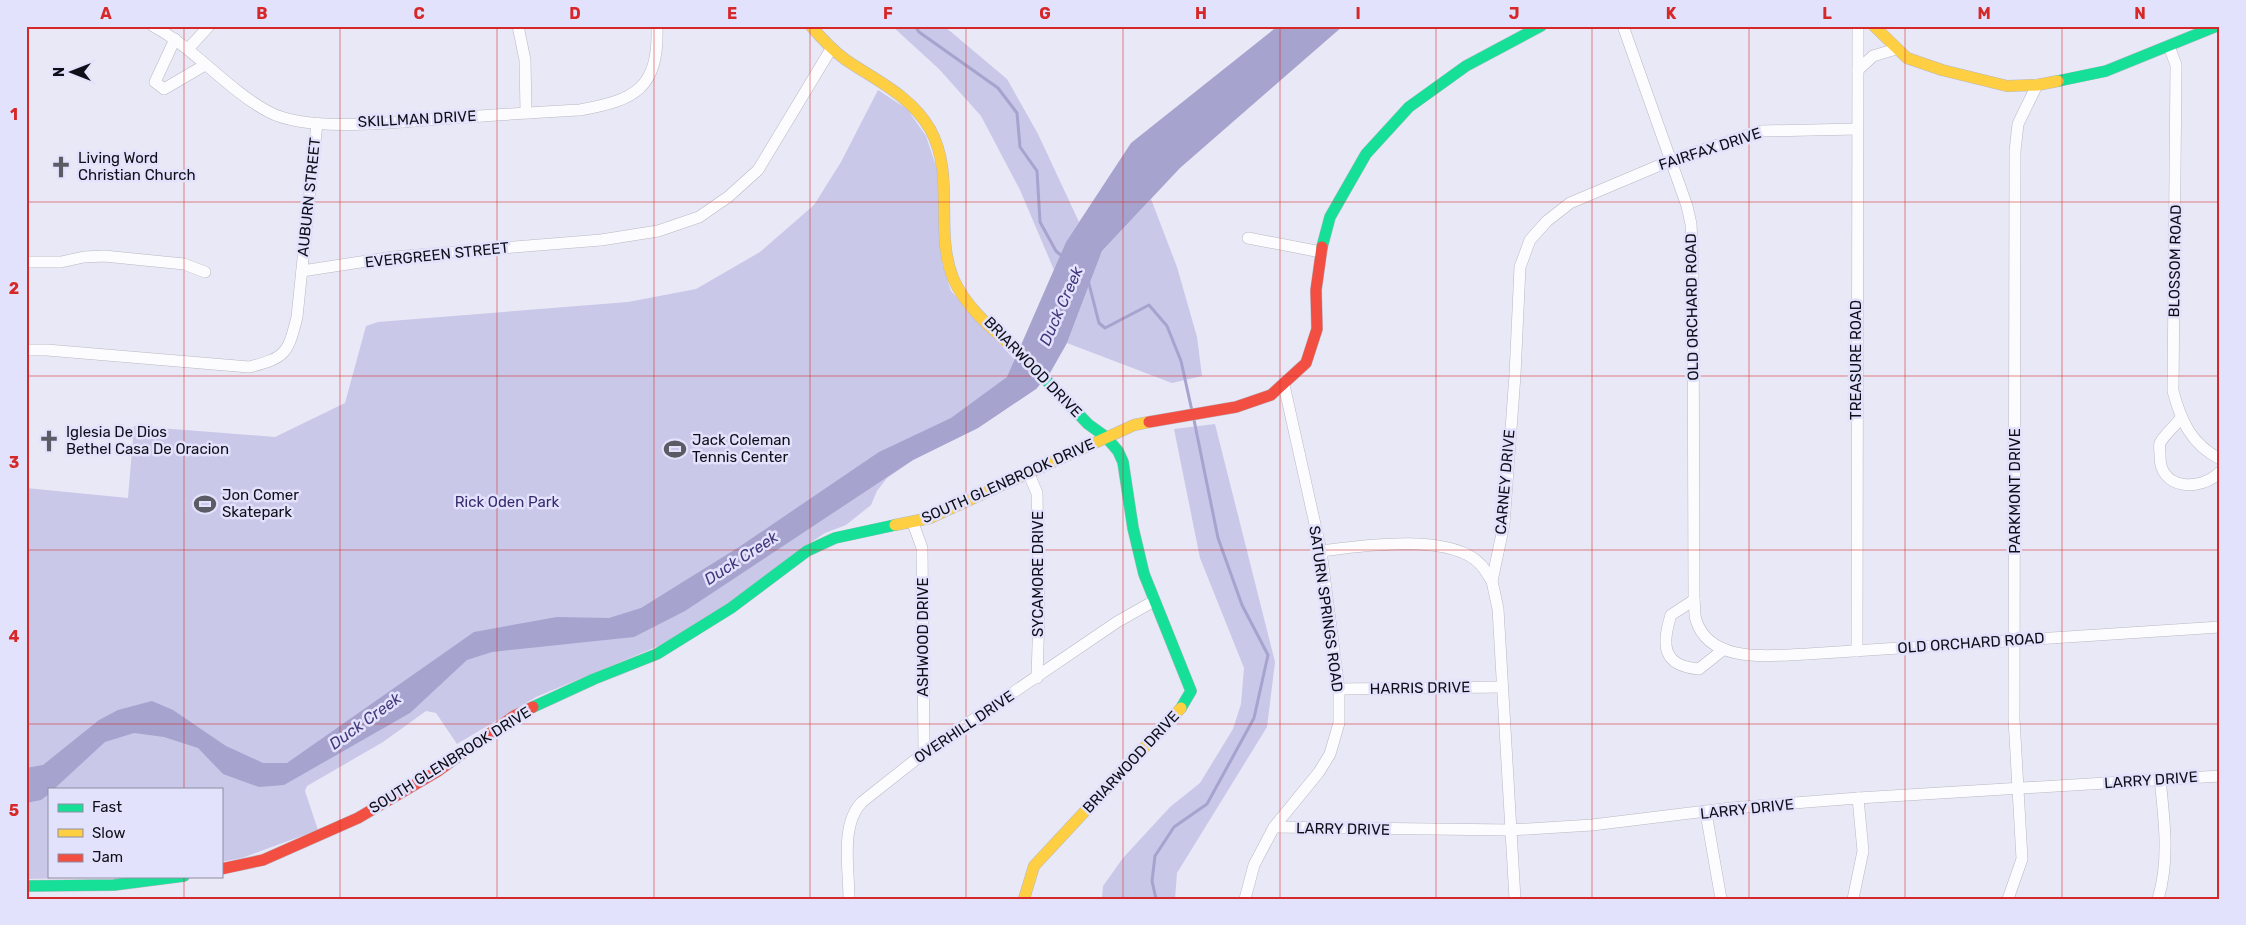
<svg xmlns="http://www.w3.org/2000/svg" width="2246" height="925" viewBox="0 0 2246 925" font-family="Rubik,sans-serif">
<rect width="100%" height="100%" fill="#e9e8f6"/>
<g fill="#c9c8e8">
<path d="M892 26H944L1007 79 1038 134 1079 222 1066 242 1054 270 1020 190 981 116 939 69Z"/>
<path d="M878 90 907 109 926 136 938 172 942 263 951 291 1039 386 1036 389 978 428 913 460 887 478 877 491 871 505 846 525 825 533 793 554 723 608 661 645 536 697 457 744 436 713 426 711 383 742 307 786 305 791 318 830 242 858 221 862V789H49V876H135L29 879 26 488 128 498 134 426 275 437 345 403 366 326 378 322 628 302 696 289 760 252 814 205 841 162Z"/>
<path d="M1151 199 1177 267 1197 337 1202 376 1172 383 1067 343 1102 251Z"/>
<path d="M1215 424 1275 662 1267 727 1177 873 1175 899H1102L1103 886 1123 858 1170 807 1200 783 1233 729 1241 704 1244 668 1200 558 1174 429Z"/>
</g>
<path fill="#a6a3ce" d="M1278 26H1343L1180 168 1102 251 1067 343 1050 373 1036 389 978 428 913 460 685 611 634 637 492 652 467 660 410 713 284 785 259 787 223 774 198 748 164 737 134 733 105 742 54 789H49V794L41 800 26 803V768L43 765 99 720 118 710 152 701 173 710 226 746 263 763H287L474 632 557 617 609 618 641 608 739 547 879 452 951 418 1007 377 1066 242 1131 143Z"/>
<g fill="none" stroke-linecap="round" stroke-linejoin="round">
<g stroke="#a6a3ce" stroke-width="3">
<path d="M915 26 919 32 998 88 1017 113 1020 147 1037 171 1040 222 1056 251 1063 257"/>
<path d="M1088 280 1099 323 1105 328 1149 305 1167 326 1181 361 1192 411"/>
<path d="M1156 899 1152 881 1155 856 1174 827 1207 804 1254 718 1268 655 1242 605 1218 538 1194 420"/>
</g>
<g stroke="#b8b8c3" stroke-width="12">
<g id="street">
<path d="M153 26C196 49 226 89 269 112 310 134 407 121 454 118 496 115 538 112 580 110 635 100 659 89 657 26"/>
<path d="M518 26 525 60 526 112"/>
<path d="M1623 26 1687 206 1691 224 1693 269 1694 600C1695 606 1694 614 1696 620 1710 665 1772 655 1807 654L2220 627"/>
<path d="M175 39 155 82 164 89 205 65"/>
<path d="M2169 46 2176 65 2173 391C2181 421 2191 444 2220 459"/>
<path d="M188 49 209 26"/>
<path d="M1858 70 1873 56 1896 49"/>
<path d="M1248 238 1321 252"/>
<path d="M26 262H61L84 257 104 256 184 264 205 272"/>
<path d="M302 271 393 257 601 240 658 231 699 217 728 197 758 170 831 49"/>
<path d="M26 350H47L249 367C286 358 288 353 297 317L317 123"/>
<path d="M2180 419C2175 426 2164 435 2160 443 2159 446 2160 452 2160 455 2159 490 2200 492 2220 472"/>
<path d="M1028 472 1037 493 1039 613 1037 678"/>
<path d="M913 523 922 548 924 753"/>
<path d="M1321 551C1360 546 1452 532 1481 565 1485 569 1488 576 1492 581"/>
<path d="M1694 600 1671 615C1661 646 1663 666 1699 669L1724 649"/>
<path d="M1857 651 1858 26"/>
<path d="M1339 689 1501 687"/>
<path d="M1706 813 1721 899"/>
<path d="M1274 827 1510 830 1592 825 1731 808 1858 798 2220 776"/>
<path d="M849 899C849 869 840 824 862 802L924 753 1117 622 1154 601"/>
<path d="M1245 899 1254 865 1274 827 1319 772 1330 754 1339 723V689L1321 551 1284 385"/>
<path d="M1515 899 1498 609 1492 581 1504 524 1515 375 1520 267 1530 240 1547 221 1570 203 1672 160 1761 131 1857 129"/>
<path d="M1853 899 1863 851 1858 798"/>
<path d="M2008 899 2022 859 2014 719 2015 151 2018 124 2037 85"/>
<path d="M2158 899C2170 860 2164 818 2160 779"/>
</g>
</g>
<g stroke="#b8b8c3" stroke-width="12">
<g id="fast">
<path d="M2058 81 2106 71 2217 26"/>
<path d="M1322 247 1330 217 1366 154 1409 107 1466 66 1541 26"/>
<path d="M1026 359 1088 424 1106 437 1118 451 1123 462 1133 528 1144 574 1191 691 1181 708"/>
<path d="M533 707 594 679 657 654 731 608 807 551 835 538 895 525"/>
<path d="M26 886 114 885 184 876"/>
</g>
</g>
<g stroke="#b8b8c3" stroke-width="12">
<g id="slow">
<path d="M811 26C822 39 832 50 846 60 877 81 911 96 930 129 956 176 934 230 953 278 967 311 1001 336 1026 359"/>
<path d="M1874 26 1907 58 1942 70 2007 86 2037 85 2058 81"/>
<path d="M895 525 930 518 1134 425 1149 422"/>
<path d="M1024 899 1034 866 1181 708"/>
</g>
</g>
<g stroke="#b8b8c3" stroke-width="12">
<g id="jam">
<path d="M1149 422 1236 407 1271 395 1306 363 1317 329 1316 290 1322 247"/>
<path d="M221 869 263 860 358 818 438 771 514 716 533 707"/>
</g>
</g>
<use href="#street" stroke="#fcfcfe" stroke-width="11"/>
<use href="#fast" stroke="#16e098" stroke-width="11"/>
<use href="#slow" stroke="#ffcf43" stroke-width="11"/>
<use href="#jam" stroke="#f24e42" stroke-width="11"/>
</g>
<path fill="none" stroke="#d62828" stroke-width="1" stroke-opacity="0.55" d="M184 26V789M340 26V899M497 26V899M654 26V899M810 26V899M966 26V899M1123 26V899M1280 26V899M1436 26V899M1592 26V899M1749 26V899M1905 26V899M2062 26V899M26 202H2220M26 376H2220M26 550H2220M26 724H2220M184 876V899"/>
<defs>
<g id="church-bare" transform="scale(1.725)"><path d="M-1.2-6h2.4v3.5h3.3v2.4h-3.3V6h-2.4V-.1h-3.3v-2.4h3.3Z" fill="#5b5b66" stroke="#e3e2fc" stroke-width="2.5" paint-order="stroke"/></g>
<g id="stadium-bare" transform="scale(1.725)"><path d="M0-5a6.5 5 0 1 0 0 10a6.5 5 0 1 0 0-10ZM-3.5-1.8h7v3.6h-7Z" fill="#5b5b66" stroke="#e3e2fc" stroke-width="2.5" paint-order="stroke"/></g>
</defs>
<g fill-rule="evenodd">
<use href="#church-bare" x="61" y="167"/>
<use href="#church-bare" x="49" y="441"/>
<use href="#stadium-bare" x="675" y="449"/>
<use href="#stadium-bare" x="205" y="504"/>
</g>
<g text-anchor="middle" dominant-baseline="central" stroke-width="5" stroke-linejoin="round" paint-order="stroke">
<g font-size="15" fill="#0f0f19" stroke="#e3e2fc">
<text transform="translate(417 119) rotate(-3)">SKILLMAN DRIVE</text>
<text transform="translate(1710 149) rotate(-18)">FAIRFAX DRIVE</text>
<text transform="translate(309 197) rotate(-84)">AUBURN STREET</text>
<text transform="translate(437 255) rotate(-6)">EVERGREEN STREET</text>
<text transform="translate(2175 261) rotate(-89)">BLOSSOM ROAD</text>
<text transform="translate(1692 307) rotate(-91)">OLD ORCHARD ROAD</text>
<text transform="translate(1856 360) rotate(-90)">TREASURE ROAD</text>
<text transform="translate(1033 367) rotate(46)">BRIARWOOD DRIVE</text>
<text transform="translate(1008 481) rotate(-24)">SOUTH GLENBROOK DRIVE</text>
<text transform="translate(1505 482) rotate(-85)">CARNEY DRIVE</text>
<text transform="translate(2015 491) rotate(-90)">PARKMONT DRIVE</text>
<text transform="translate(1038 574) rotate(-90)">SYCAMORE DRIVE</text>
<text transform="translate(1326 609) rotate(82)">SATURN SPRINGS ROAD</text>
<text transform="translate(923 637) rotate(-90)">ASHWOOD DRIVE</text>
<text transform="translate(1971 643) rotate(-4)">OLD ORCHARD ROAD</text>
<text transform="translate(1420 688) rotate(-1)">HARRIS DRIVE</text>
<text transform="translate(964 727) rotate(-34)">OVERHILL DRIVE</text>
<text transform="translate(450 760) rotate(-32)">SOUTH GLENBROOK DRIVE</text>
<text transform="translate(1131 762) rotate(-47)">BRIARWOOD DRIVE</text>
<text transform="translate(2151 780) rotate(-4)">LARRY DRIVE</text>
<text transform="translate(1747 809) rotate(-6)">LARRY DRIVE</text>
<text transform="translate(1343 829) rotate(1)">LARRY DRIVE</text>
</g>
<g font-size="15" fill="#0f0f19" stroke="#e3e2fc" text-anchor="start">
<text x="78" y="158">Living Word<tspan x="78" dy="17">Christian Church</tspan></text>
<text x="66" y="432">Iglesia De Dios<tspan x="66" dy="17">Bethel Casa De Oracion</tspan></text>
<text x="692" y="440">Jack Coleman<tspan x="692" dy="17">Tennis Center</tspan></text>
<text x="222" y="495">Jon Comer<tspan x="222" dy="17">Skatepark</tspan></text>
</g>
<g font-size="15" fill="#372b6e" stroke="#e3e2fc">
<text x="507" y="502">Rick Oden Park</text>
</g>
<g font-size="16" font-style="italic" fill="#43387c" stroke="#e3e2fc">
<text transform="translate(1061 306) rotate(-66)">Duck Creek</text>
<text transform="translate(741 558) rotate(-33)">Duck Creek</text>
<text transform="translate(365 721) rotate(-36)">Duck Creek</text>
</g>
</g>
<rect width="2246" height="925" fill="none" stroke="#e3e2fc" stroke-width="55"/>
<rect x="48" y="788" width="175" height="90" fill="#e3e2fc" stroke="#8e8ea1"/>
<rect x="58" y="804" width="25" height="8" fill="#16e098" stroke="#8e8ea1"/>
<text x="92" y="812" font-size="15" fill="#0f0f19">Fast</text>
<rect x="58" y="829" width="25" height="8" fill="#ffcf43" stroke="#8e8ea1"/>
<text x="92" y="838" font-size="15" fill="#0f0f19">Slow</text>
<rect x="58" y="854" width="25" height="8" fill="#f24e42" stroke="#8e8ea1"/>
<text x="92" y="862" font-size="15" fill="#0f0f19">Jam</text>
<g transform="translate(72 72) rotate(270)" stroke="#e3e2fc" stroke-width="4" paint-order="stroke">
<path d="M0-4L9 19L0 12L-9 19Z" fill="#0f0f19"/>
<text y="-8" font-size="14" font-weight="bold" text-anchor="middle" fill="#0f0f19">N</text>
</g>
<rect x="28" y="28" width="2190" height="870" fill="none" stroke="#d62828" stroke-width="2"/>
<g font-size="16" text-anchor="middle" font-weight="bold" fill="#d62828">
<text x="106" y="19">A</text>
<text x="262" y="19">B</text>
<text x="419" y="19">C</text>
<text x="575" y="19">D</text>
<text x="732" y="19">E</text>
<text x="888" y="19">F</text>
<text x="1045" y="19">G</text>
<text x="1201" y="19">H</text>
<text x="1358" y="19">I</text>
<text x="1514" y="19">J</text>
<text x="1671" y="19">K</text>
<text x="1827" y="19">L</text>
<text x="1984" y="19">M</text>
<text x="2140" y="19">N</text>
<text x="14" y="120">1</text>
<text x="14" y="294">2</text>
<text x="14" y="468">3</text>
<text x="14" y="642">4</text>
<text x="14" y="816">5</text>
</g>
</svg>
